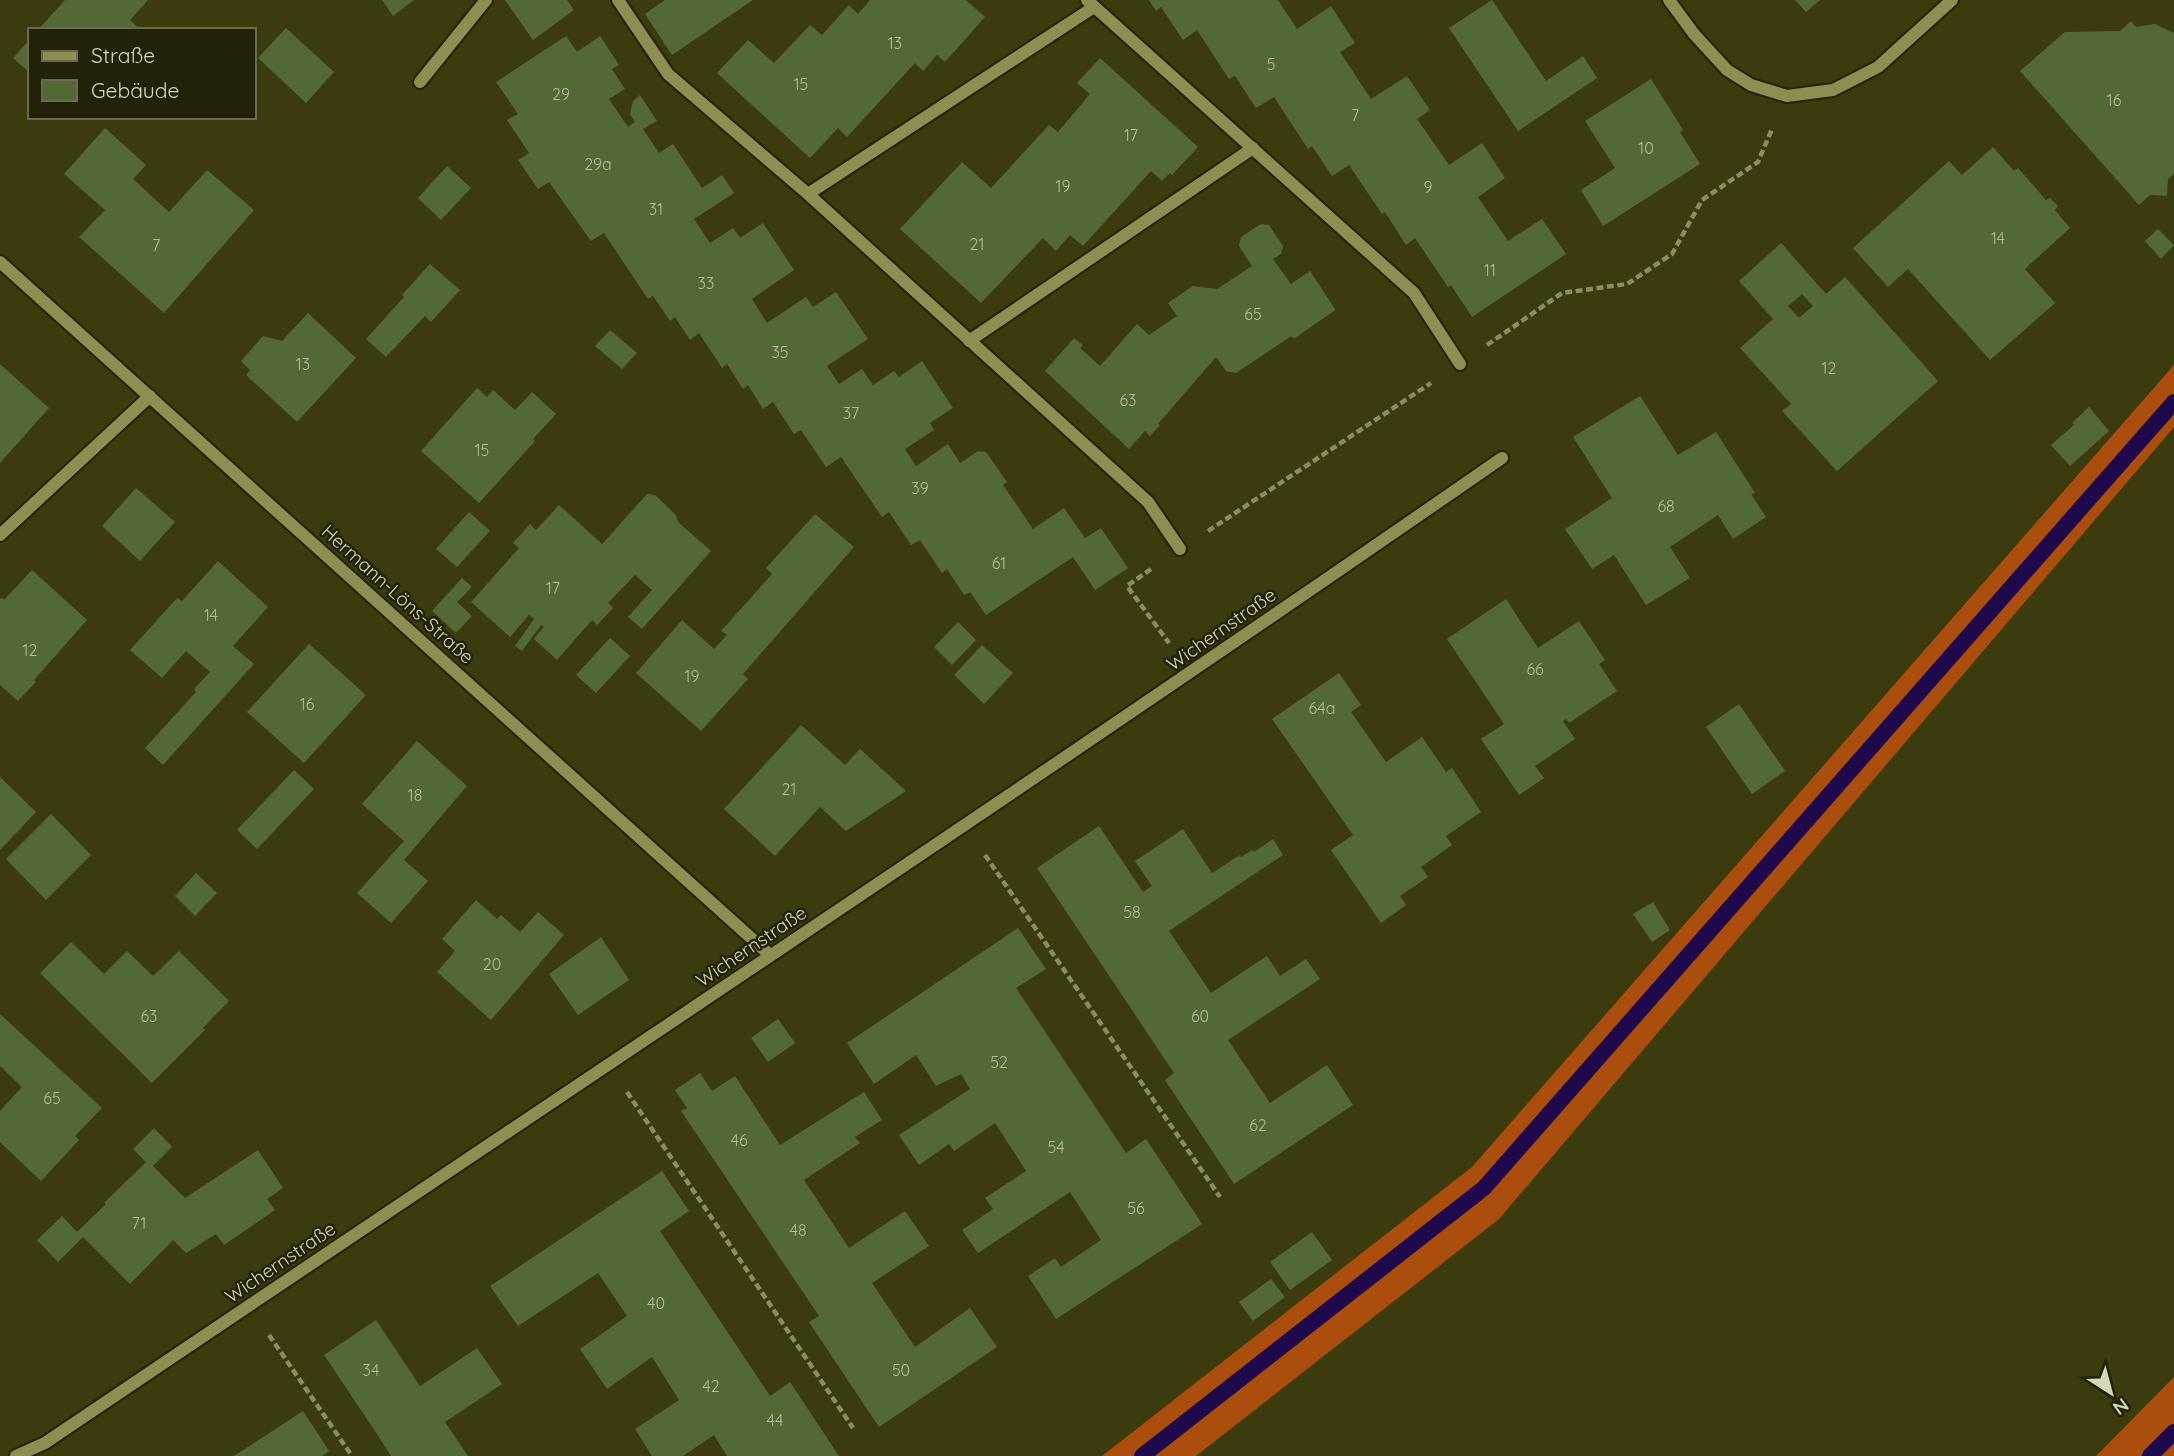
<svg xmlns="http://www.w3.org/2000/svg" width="2174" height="1456" viewBox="0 0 2174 1456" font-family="Quicksand,sans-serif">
<rect width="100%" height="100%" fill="#3c3b0d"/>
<g fill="#ab4e0d">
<path d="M2174 365V427L1499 1219 1196 1456H1102L1472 1167Z"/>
<path d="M2174 1377V1456H2096L2103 1449Z"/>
</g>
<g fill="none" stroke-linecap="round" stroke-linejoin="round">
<g stroke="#1e094c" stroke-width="16">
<path d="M1142 1456 1484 1188 2174 402"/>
<path d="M2150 1456 2174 1432"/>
</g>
</g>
<g fill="#536935" fill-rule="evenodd">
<path d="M65 0H148L130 20 141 30H38Z"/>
<path d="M382 0H414L393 16Z"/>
<path d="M505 0H567L574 10 533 40Z"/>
<path d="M665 0H753L672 55 645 14Z"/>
<path d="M870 0H966L985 17 945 62 937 55 923 71 915 63 847 137 838 128 810 158 717 73 748 40 774 63 810 25 822 35 849 5 858 14Z"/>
<path d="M1149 0H1278L1297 29 1331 6 1355 43 1340 52 1371 99 1407 76 1430 110 1417 119 1449 165 1482 143 1505 178 1478 197 1508 241 1542 219 1566 254 1472 317 1451 285 1448 287 1415 238 1406 245 1385 212 1382 214 1349 165 1332 176 1312 146 1308 149 1274 97 1256 108 1235 76 1229 79 1197 30 1183 40 1161 7 1156 11Z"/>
<path d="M1492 0 1546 81 1583 56 1597 78 1518 131 1449 28Z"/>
<path d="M1795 0H1820L1806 12Z"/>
<path d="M2131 21 2136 27 2155 24 2174 33V174L2168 179 2167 196 2150 195 2139 205 2020 71 2065 32 2120 31Z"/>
<path d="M286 28 334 72 306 103 258 58Z"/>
<path d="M566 36 577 52 600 36 619 65 612 69 625 89 609 99 628 127 635 122 630 114 633 101 640 95 657 121 643 129 659 153 673 144 702 188 722 175 734 193 694 219 710 243 733 228 740 238 763 223 794 270 752 299 767 323 806 297 813 307 836 292 868 339 827 366 839 384 862 369 873 385 894 371 899 377 922 361 953 408 930 423 934 430 905 449 916 466 948 444 960 463 978 451 986 452 1007 482 1003 485 1033 529 1064 508 1085 538 1101 528 1128 568 1095 590 1073 557 986 615 970 592 964 595 947 569 942 573 920 540 911 545 889 512 882 517 841 457 826 467 801 430 794 434 773 402 763 409 748 385 743 389 727 364 722 368 699 333 690 340 675 317 670 321 653 296 648 299 604 233 591 241 549 182 538 189 518 160 529 153 507 120 518 114 496 82Z"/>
<path d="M30 39V73L13 58Z"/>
<path d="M1100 58 1198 147 1172 175 1170 173 1162 181 1151 171 1083 246 1070 235 1056 251 1043 238 981 303 900 229 962 162 991 188 1049 125 1058 132 1090 94 1077 83Z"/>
<path d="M1651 79 1683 130 1680 132 1700 164 1603 226 1581 190 1615 168 1585 121Z"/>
<path d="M105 128 146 165 133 179 169 212 207 170 254 210 164 313 79 237 105 210 64 174Z"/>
<path d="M1993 147 2014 171 2018 168 2046 200 2050 198 2058 206 2055 210 2070 228 2025 269 2055 303 1990 360 1908 269 1888 287 1853 248 1949 161 1962 175Z"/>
<path d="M447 166 471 188 441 220 418 198Z"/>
<path d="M1261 224 1269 225 1283 246 1281 254 1273 259 1291 284 1310 271 1335 309 1334 311 1295 338 1290 337 1236 373 1226 371 1216 357 1158 424 1160 425 1150 436 1145 431 1129 449 1045 371 1074 338 1083 345 1080 348 1100 366 1137 324 1149 335 1177 316 1168 303 1193 286 1217 289 1252 266 1239 246 1241 237Z"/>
<path d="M2158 229 2174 245 2161 259 2145 241Z"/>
<path d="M1781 243 1826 294 1845 277 1938 381 1837 471 1782 411 1791 404 1740 348 1773 319 1739 281ZM1802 294 1813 306 1799 318 1788 306Z"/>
<path d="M430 264 460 290 431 322 425 316 386 357 366 339 404 297 402 295Z"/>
<path d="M308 313 356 358 297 422 246 375 250 370 241 361 263 336 282 341Z"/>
<path d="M610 330 637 353 622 369 595 346Z"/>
<path d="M0 364 49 408 0 463Z"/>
<path d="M477 388 487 397 493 390 515 410 532 392 556 414 533 439 535 441 479 503 421 451Z"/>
<path d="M1640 396 1678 455 1716 432 1755 493 1751 494 1766 517 1733 539 1718 515 1670 547 1690 578 1646 605 1614 555 1592 569 1565 529 1612 498 1573 437Z"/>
<path d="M2089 407 2109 431 2070 466 2051 445 2074 425 2072 423Z"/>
<path d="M136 488 175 522 140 561 102 526Z"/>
<path d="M647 494 655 495 676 515 678 522 711 551 642 629 628 617 652 590 635 575 608 603 613 608 597 625 592 620 557 660 534 639 544 627 541 625 522 651 515 646 534 619 529 615 510 637 471 602 519 548 513 543 530 524 536 530 559 505 602 544Z"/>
<path d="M469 512 490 531 457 567 436 549Z"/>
<path d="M815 514 854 547 743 674 748 679 701 731 636 673 682 620 714 649 727 635 721 631 772 574 766 568Z"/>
<path d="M218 561 268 607 233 646 254 664 163 765 145 748 196 692 194 689 210 672 186 651 162 678 130 650 177 598 182 601Z"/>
<path d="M32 570 87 620 34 680 36 682 18 701 0 685V599L2 598 4 600Z"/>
<path d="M462 578 472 587 457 602 472 616 456 633 432 611Z"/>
<path d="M1506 599 1538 648 1579 621 1605 660 1599 664 1617 691 1569 723 1566 719 1563 721 1575 739 1535 766 1544 778 1519 795 1481 739 1504 724 1447 639Z"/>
<path d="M958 622 976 640 952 665 934 647Z"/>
<path d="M610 638 630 656 596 693 576 675Z"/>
<path d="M309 644 366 695 304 763 247 712Z"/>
<path d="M982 645 1013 673 984 704 954 675Z"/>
<path d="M1339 673 1361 705 1351 712 1386 762 1422 737 1446 772 1452 768 1481 812 1446 836 1452 845 1421 867 1428 877 1400 896 1406 905 1381 923 1331 850 1353 835 1272 719Z"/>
<path d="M1739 704 1785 771 1752 794 1706 727Z"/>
<path d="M801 725 845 765 860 749 906 791 846 831 820 807 775 856 724 809Z"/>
<path d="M417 741 467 786 404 860 428 881 391 923 357 893 404 841 362 804Z"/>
<path d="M294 770 314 789 257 849 237 830Z"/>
<path d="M0 777 36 812 0 850Z"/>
<path d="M51 814 91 855 46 900 6 859Z"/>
<path d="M1099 826 1143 892 1152 886 1135 861 1183 829 1212 873 1240 855 1241 857 1252 850 1254 852 1273 839 1283 855 1169 931 1211 993 1267 956 1280 976 1306 959 1320 979 1228 1040 1270 1103 1327 1065 1353 1105 1234 1184 1165 1080 1174 1073 1037 868Z"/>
<path d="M196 873 217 893 195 916 175 896Z"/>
<path d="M476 900 497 919 501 915 520 932 538 912 564 935 491 1020 437 972 455 951 442 939Z"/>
<path d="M1653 902 1670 930 1652 942 1633 914Z"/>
<path d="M1018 928 1046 969 1016 988 1126 1153 1146 1139 1202 1224 1056 1319 1028 1276 1055 1258 1061 1267 1101 1240 1070 1192 978 1253 962 1230 993 1209 985 1198 1026 1171 995 1123 954 1151 949 1144 919 1165 899 1135 970 1089 961 1074 936 1086 916 1055 874 1084 847 1043Z"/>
<path d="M601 937 629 980 578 1015 549 974Z"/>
<path d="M71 942 104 974 127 951 153 976 179 951 229 1001 203 1028 205 1030 152 1083 40 973Z"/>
<path d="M0 1014 102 1108 75 1136 79 1140 41 1181 0 1142V1111L22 1087 0 1066Z"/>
<path d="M778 1019 795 1043 768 1062 751 1038Z"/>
<path d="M700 1073 712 1091 735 1076 780 1145 864 1092 882 1120 855 1137 860 1143 804 1180 849 1248 905 1211 929 1246 872 1283 915 1347 970 1308 997 1347 879 1427 809 1322 819 1316 681 1111 687 1108 675 1090Z"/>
<path d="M154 1128 172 1147 153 1166 185 1198 258 1150 283 1188 267 1199 275 1210 224 1245 216 1234 186 1253 173 1240 130 1284 83 1237 58 1262 37 1240 62 1216 77 1232 106 1204 104 1203 146 1162 133 1149Z"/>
<path d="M662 1171 689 1211 660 1231 770 1396 790 1382 839 1456H727L714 1435 683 1456H652L635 1429 679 1400 652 1357 607 1389 580 1349 627 1316 598 1273 518 1326 490 1286Z"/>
<path d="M1312 1232 1332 1260 1290 1290 1270 1262Z"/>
<path d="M1271 1279 1285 1297 1253 1321 1239 1302Z"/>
<path d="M376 1320 420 1386 477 1348 502 1384 445 1422 468 1456H391L373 1428 324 1355Z"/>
<path d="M303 1411 329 1451 322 1456H234Z"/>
</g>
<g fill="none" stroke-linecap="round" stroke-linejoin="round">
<g stroke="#222203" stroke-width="16">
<g id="minor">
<path d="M618 0 668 74 808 194 1148 502 1180 549"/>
<path d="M1087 0 1414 293 1460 364"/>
<path d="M1669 0 1694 34 1727 70 1751 85 1787 96 1833 90 1878 67 1952 0"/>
<path d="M420 82 486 0"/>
<path d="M808 194 1094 7"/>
<path d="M0 262 770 955"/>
<path d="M969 341 1253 148"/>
<path d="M0 535 150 396"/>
<path d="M16 1456 45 1443C531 1115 1020 792 1502 458"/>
</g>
</g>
<g stroke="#8b8b65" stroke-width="4.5" stroke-dasharray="7 3.5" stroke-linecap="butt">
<path d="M1487 345 1562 293 1627 284 1672 254 1702 200 1758 162 1772 129"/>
<path d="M1208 531 1431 383"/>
<path d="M1151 569 1127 586 1169 643"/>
<path d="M985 855 1220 1197"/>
<path d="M627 1092 853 1428"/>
<path d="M269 1335 352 1456"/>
</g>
<use href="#minor" stroke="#8e8e52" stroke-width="12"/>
</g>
<g text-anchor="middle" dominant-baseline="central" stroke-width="5" stroke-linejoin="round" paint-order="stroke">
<g font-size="16" fill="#b5bc98">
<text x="895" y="43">13</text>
<text x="1271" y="64">5</text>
<text x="801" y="84">15</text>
<text x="561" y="94">29</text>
<text x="2114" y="100">16</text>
<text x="1355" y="115">7</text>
<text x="1131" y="135">17</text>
<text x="1646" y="148">10</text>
<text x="598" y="164">29a</text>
<text x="1063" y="186">19</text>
<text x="1428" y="187">9</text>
<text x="656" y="209">31</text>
<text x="1998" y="238">14</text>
<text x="977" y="244">21</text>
<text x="156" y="245">7</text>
<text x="1490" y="270">11</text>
<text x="706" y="283">33</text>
<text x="1253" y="314">65</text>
<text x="780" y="352">35</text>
<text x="303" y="364">13</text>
<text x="1829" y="368">12</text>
<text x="1128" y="400">63</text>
<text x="851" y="413">37</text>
<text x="482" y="450">15</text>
<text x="920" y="488">39</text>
<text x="1666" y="506">68</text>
<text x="999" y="563">61</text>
<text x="553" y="588">17</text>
<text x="211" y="615">14</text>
<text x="30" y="650">12</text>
<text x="1535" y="669">66</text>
<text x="692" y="676">19</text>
<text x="307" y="704">16</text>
<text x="1322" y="708">64a</text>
<text x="789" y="789">21</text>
<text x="415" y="795">18</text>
<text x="1132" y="912">58</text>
<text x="492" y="964">20</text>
<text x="149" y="1016">63</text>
<text x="1200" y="1016">60</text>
<text x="999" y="1062">52</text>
<text x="52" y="1098">65</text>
<text x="1258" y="1125">62</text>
<text x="739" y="1140">46</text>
<text x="1056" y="1147">54</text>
<text x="1136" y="1208">56</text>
<text x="139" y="1223">71</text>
<text x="798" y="1230">48</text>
<text x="656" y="1303">40</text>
<text x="371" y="1370">34</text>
<text x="901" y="1370">50</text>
<text x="711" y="1386">42</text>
<text x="775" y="1420">44</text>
</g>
<g font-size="19" fill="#d6d7b9" stroke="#222109">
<text transform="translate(398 594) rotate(42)">Hermann-Löns-Straße</text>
<text transform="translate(1221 629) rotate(-35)">Wichernstraße</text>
<text transform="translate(751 946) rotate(-34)">Wichernstraße</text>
<text transform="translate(280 1262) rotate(-34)">Wichernstraße</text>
</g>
</g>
<rect x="28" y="28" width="228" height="91" fill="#222109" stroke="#6a6a4f" stroke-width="2"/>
<rect x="42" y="51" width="35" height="10" fill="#8e8e52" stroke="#6a6a4f" stroke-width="2"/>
<text x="91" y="63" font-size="21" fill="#d6d7b9">Straße</text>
<rect x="42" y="80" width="35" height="21" fill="#536935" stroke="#6a6a4f" stroke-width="2"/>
<text x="91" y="98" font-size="21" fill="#d6d7b9">Gebäude</text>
<g transform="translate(2111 1393) rotate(144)" stroke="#222109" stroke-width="5" paint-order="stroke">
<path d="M0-5L12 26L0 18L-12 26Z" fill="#d6d7b9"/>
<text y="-10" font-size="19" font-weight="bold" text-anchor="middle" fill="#d6d7b9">N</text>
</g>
</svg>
